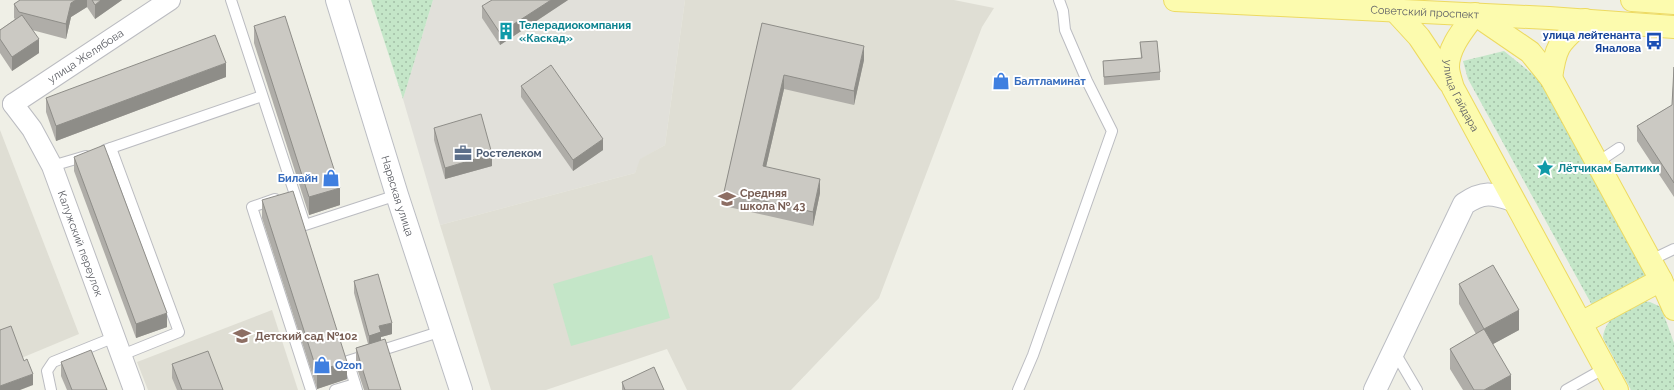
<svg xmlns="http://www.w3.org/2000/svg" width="1674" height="390" viewBox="0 0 1674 390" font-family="Raleway,sans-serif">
<defs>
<pattern id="grass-dots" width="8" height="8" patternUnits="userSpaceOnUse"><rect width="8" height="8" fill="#c4e6c8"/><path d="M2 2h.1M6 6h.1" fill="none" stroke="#a2bea6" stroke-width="1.8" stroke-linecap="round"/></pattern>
</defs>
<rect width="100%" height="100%" fill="#efefe6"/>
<path fill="#e1e0da" d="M433 0H685L665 145 641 159 635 173 440 225 403 99Z"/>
<g fill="#dfded4">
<path d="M685 0H954L994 8 982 27 879 298 791 390H687L667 349 546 390H491L440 225 635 173 640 159 665 145Z"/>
<path d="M0 130 79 334 19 359 27 371 33 385 20 390H0Z"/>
<path d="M272 310 298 390H148L137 362Z"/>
</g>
<g fill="url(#grass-dots)">
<path d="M371 0H433L403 99Z"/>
<path d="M1504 51 1546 85 1646 276 1593 307 1468 79 1463 61Z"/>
<path d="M1643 301 1650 302 1661 307 1674 343V390H1631L1603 338C1605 316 1625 310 1643 301Z"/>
</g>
<path fill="#c4e6c8" d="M652 255 670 318 571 346 553 284Z"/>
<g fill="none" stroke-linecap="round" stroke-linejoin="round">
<g stroke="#bbbcc1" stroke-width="12">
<g id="lane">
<path d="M231 0 305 225 397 195"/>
<path d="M111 148 179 332 122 355"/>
<path d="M105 150 262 96"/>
<path d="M1598 162 1619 148"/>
<path d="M52 166 86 156"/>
<path d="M275 199 252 207 311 390"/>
<path d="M1651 260 1674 249"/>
<path d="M1394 351 1417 390"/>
<path d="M51 390 47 371 53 362 115 337"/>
<path d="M335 390 355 384"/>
<path d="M357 390 348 361 442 331"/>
<path d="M1018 390 1033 355 1112 131 1087 81 1065 30 1063 11 1059 0"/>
<path d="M1566 390 1605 368"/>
</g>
</g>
<g stroke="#bbbcc1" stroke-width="22">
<g id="street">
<path id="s1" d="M13 104 32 129 52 166 134 390"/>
<path id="s2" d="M13 104 170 0"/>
</g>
</g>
<g stroke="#bbbdc3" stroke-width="24">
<g id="secondary">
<path id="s3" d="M337 0 397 195 461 390"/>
<path d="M1375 390 1464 204C1483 191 1492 193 1513 200"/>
</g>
</g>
<g stroke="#edda61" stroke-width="24">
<g id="primary">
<path id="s4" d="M1175 0 1549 18 1674 27"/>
<path d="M1632 0 1674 3"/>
<path d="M1396 12 1419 37 1449 82"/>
<path id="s5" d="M1475 14C1464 29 1448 47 1448 67 1448 73 1451 81 1453 88L1617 390"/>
<path d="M1476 15 1530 52 1551 78 1661 280 1674 309"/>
<path d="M1551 78C1556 43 1560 43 1585 20"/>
<path d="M1581 323 1661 280"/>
</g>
</g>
<use href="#lane" stroke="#fff" stroke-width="10"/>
<use href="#street" stroke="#fff" stroke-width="20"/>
<use href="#secondary" stroke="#fff" stroke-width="22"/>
<use href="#primary" stroke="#fcfbae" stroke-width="22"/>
</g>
<g fill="#afada8">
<path d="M20 0H122L95 19 87 7 71 17 66 39 32 30 39 53 12 71 0 53V30L15 19 14 18V4Z"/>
<path d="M568 0 500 45 482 18V6Z"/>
<path d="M762 23 864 60 854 105 784 89 766 167 820 193 813 226 724 206V192Z"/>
<path d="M254 26 340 205 309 215 254 43Z"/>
<path d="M1140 42 1160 72V80L1104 85 1103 61 1141 58Z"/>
<path d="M1674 67V197L1637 141V126L1672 105Z"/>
<path d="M226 77 56 141 46 112V98Z"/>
<path d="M521 86 603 150 573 171 521 97Z"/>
<path d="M434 128 492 166 445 179 434 140Z"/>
<path d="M74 157 167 327 136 338 74 171Z"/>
<path d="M262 200 347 379 317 389 262 218Z"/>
<path d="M354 281 392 334 381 337V340L401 390H364L356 365V348L368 344 354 293Z"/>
<path d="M1459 284 1519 330 1493 344 1511 390H1463L1450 369V349L1476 334 1459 304Z"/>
<path d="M61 362 107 390H67L61 376Z"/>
<path d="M172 364 223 390H177L172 378Z"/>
<path d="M622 382 664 390H622Z"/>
</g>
<g fill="#8e8d88">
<path d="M76 0H87V7L71 17 66 39V24L71 3Z"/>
<path d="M101 0H122L95 19V5Z"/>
<path d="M551 0H568L500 45V33Z"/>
<path d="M39 39V53L12 71V57Z"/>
<path d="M864 46V60L854 105V91Z"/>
<path d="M226 63V77L56 141V126Z"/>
<path d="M784 75V89L763 180V166Z"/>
<path d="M603 139V150L573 171V160Z"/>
<path d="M492 154V166L445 179V168Z"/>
<path d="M820 179V193L813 226V212Z"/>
<path d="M340 188V205L309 215V197Z"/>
<path d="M1519 310V330L1484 349V329Z"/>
<path d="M167 313V327L136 338V324Z"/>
<path d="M392 323V334L381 337V344L369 348V336L379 326Z"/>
<path d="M347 362V379L317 389V371Z"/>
<path d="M33 374V385L20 390H0V386Z"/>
<path d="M1511 375V390H1484Z"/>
</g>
<g fill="#cbc9c3" stroke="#8e8d88">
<path d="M20 0H76L71 3 66 24 19 12 14 4Z"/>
<path d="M92 0H101L95 5Z"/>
<path d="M492 0H551L500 33 482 6Z"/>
<path d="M22 15 39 39 12 57 0 39V30Z"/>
<path d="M285 16 340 188 309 197 254 26Z"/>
<path d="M762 23 864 46 854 91 784 75 763 166 820 179 813 212 724 192Z"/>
<path d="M215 35 226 63 56 126 46 98Z"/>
<path d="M1157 41 1160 72 1104 77 1103 61 1142 58 1140 42Z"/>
<path d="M551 65 603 139 573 160 521 86Z"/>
<path d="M1674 67V183L1637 126 1672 105Z"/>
<path d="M481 114 492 154 445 168 434 128Z"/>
<path d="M104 145 167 313 136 324 74 157Z"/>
<path d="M293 191 347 362 317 371 262 200Z"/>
<path d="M1493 265 1519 310 1484 329 1459 284Z"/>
<path d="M378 274 392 323 379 326 381 332 369 336 354 281Z"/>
<path d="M11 326 24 361 27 359 33 374 0 386V330Z"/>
<path d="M1484 329 1511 375 1484 390H1474L1450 349Z"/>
<path d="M385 339 401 390H369L356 348Z"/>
<path d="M91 350 107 390H72L61 362Z"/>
<path d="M208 351 223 390H182L172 364Z"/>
<path d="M654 367 664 390H625L622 382Z"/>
</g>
<defs>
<g id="building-bare" transform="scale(1.38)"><path d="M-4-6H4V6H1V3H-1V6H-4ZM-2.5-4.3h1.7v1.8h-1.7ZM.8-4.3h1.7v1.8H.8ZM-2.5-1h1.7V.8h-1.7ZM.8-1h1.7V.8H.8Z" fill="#0f9aa8" stroke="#fff" stroke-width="2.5" paint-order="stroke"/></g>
<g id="bus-bare" transform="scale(1.38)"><path d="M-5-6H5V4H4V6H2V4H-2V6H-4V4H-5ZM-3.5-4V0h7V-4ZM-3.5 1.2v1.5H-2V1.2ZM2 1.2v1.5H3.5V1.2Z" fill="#1a4fb4" stroke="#fff" stroke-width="2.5" paint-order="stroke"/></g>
<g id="shop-bare" transform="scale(1.38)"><path d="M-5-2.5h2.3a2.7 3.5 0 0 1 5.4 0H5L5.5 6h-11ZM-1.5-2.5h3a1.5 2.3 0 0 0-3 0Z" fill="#3f7fe0" stroke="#fff" stroke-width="2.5" paint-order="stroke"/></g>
<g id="office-bare" transform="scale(1.38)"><path d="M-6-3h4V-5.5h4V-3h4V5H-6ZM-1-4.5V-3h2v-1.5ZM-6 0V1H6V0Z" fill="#5c6f8a" stroke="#fff" stroke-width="2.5" paint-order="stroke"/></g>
<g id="sight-bare" transform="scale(1.38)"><path d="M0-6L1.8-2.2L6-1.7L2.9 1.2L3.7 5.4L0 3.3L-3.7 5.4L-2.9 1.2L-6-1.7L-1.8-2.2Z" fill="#0f9aa8" stroke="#fff" stroke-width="2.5" paint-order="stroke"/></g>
<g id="school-bare" transform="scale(1.38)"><path d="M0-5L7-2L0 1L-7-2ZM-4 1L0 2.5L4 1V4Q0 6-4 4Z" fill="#8d6e63" stroke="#fff" stroke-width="2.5" paint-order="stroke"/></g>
</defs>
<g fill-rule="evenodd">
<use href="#building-bare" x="506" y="31"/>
<use href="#bus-bare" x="1654" y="41"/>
<use href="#shop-bare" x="1001" y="81"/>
<use href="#office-bare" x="463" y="153"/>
<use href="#sight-bare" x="1545" y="168"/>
<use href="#shop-bare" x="331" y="178"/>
<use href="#school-bare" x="727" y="199"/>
<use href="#school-bare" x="242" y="336"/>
<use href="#shop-bare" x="322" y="365"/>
</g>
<g text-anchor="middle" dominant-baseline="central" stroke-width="4" stroke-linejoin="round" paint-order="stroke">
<g font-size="11" fill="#5e6066" stroke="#fff">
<text stroke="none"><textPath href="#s4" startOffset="250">Советский проспект</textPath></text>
<text stroke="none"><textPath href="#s2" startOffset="87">улица Желябова</textPath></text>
<text stroke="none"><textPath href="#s5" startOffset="92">улица Гайдара</textPath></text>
<text stroke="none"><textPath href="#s3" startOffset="205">Нарвская улица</textPath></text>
<text stroke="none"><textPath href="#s1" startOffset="156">Калужский переулок</textPath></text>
</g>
<g font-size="11" font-weight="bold" fill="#0d838f" stroke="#fff" text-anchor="start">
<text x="519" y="25">Телерадиокомпания<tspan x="519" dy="13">«Каскад»</tspan></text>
<text x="1558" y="168">Лётчикам Балтики</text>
</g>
<g font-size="11" font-weight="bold" fill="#164399" stroke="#fff" text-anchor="end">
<text x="1641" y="35">улица лейтенанта<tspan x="1641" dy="13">Яналова</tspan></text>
</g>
<g font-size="11" font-weight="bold" fill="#366cbe" stroke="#fff" text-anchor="start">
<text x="1014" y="81">Балтламинат</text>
<text x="318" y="178" text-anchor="end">Билайн</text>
<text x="335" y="365">Ozon</text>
</g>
<g font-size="11" font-weight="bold" fill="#4e5e75" stroke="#fff" text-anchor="start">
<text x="476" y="153">Ростелеком</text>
</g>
<g font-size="11" font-weight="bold" fill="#785e54" stroke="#fff" text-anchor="start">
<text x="740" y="193">Средняя<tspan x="740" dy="13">школа № 43</tspan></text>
<text x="255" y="336">Детский сад №102</text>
</g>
</g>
</svg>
